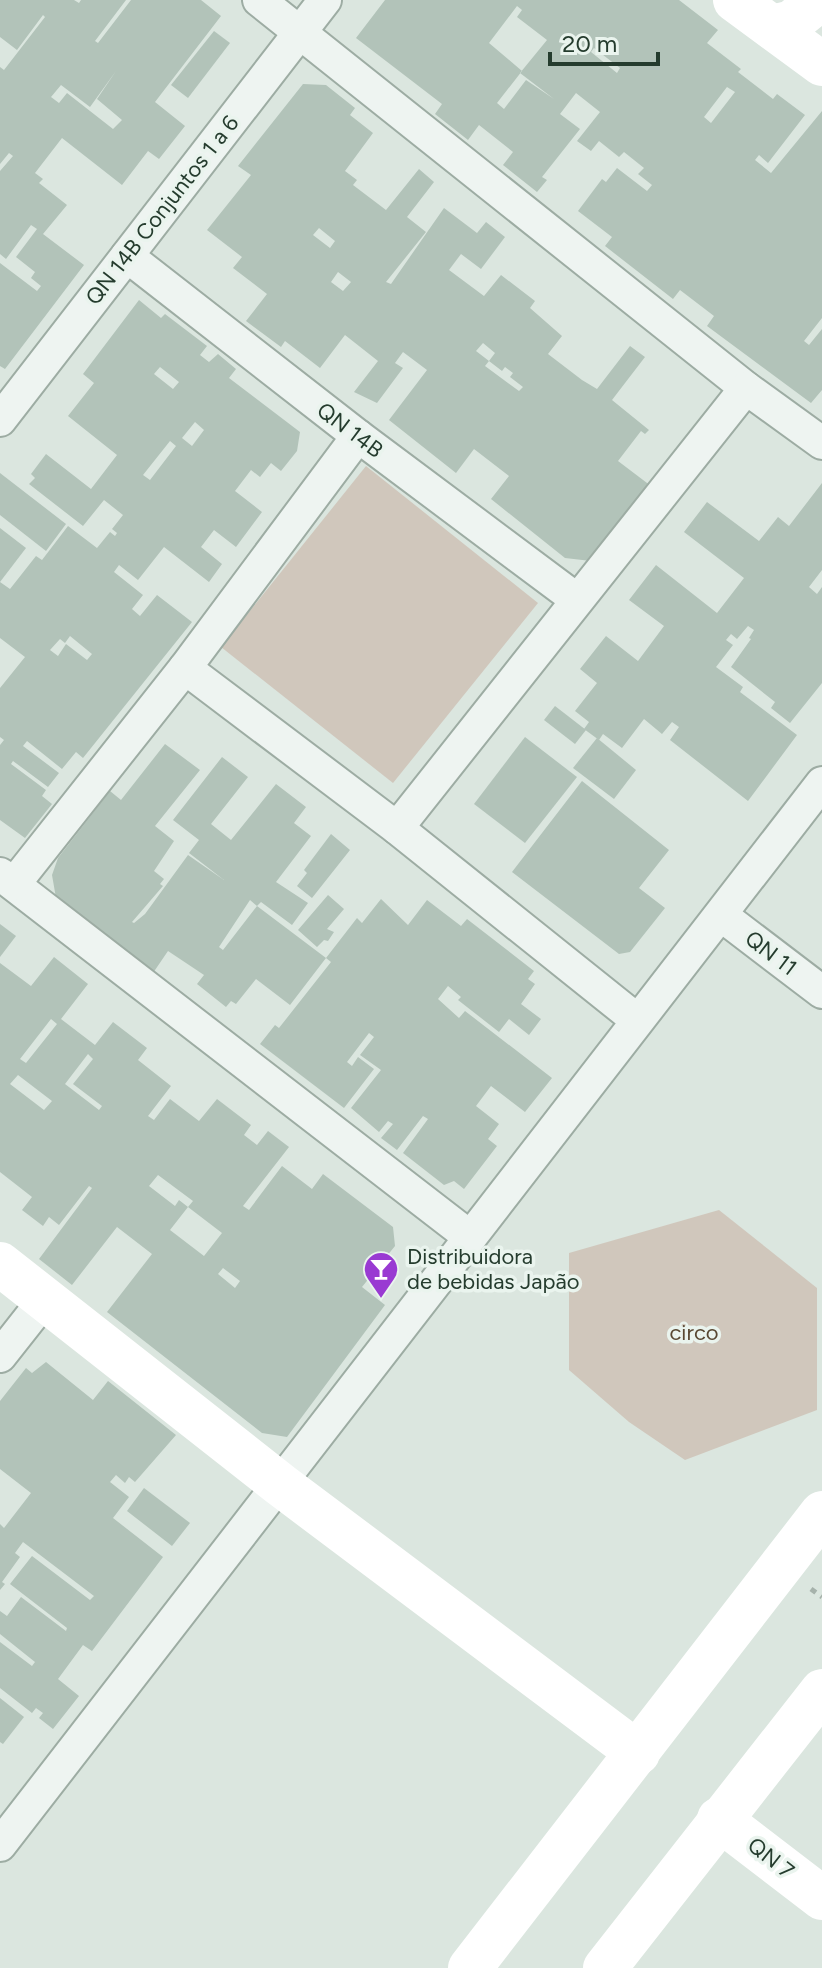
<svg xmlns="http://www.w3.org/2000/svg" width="822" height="1968" viewBox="0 0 822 1968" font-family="Figtree,sans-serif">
<rect width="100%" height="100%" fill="#dbe6df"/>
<g fill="#d0c7bc">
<path d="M366 466 538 603 393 783 221 647Z"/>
<path d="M719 1210 817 1288V1410L685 1460 629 1422 569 1370V1253Z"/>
</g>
<g fill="#b2c3b9" fill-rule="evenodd">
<path d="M0 0H74L79 3 81 0H126L95 41 98 43 131 0H201L221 16 155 102 185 126 159 159 148 151 122 185 62 138 35 173 43 179 39 183 67 205 43 234 84 265 5 369 0 366V263L37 291 41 286 31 278 35 272 16 257 37 229 31 225 6 259 0 254V171L13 156 9 153 0 164V67L4 70 45 17 43 15 17 50 0 37ZM116 71 97 99 122 120 113 129 67 93 59 103 51 97 61 85 90 107Z"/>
<path d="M385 0H679L718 30 707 43 741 69 738 72 773 99 777 94 805 115 768 163 759 155 755 160 771 173 822 111V318L804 341 809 345 822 329V390L811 403 707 326 714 316 680 290 673 299 605 246 612 237 578 211 602 179 606 182 617 168 647 191 652 185 638 174 644 168 624 152 619 157 599 141 591 151 577 141 600 112 576 93 560 114 580 129 542 177 547 180 537 192 503 165 513 152 479 125 468 140 435 114 442 104 356 38ZM517 6 522 10 517 17 547 40 520 73 554 99 526 80 504 109 497 103 522 71 489 43ZM594 48 620 68 617 73 591 52ZM727 87 735 92 711 123 704 117Z"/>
<path d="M214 31 230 43 188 98 171 85Z"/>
<path d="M303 84 326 85 355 108 350 115 373 133 345 171 357 180 353 185 386 210 419 169 434 182 407 217 426 232 386 282 391 284 444 208 477 233 486 222 505 237 481 269 461 254 449 270 484 296 501 275 535 301 530 308 562 336 548 354 582 380 597 389 630 346 645 357 612 400 649 430 645 434 641 431 618 461 651 486 591 561 565 558 491 499 509 476 474 449 456 473 389 420 427 370 403 352 395 363 403 368 377 403 354 392 378 361 345 335 320 368 285 341 281 347 246 321 267 294 233 268 242 257 207 230 251 175 238 166ZM319 228 335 241 330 248 313 235ZM338 272 351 282 343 291 331 282ZM483 343 495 353 489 361 502 371 505 367 513 373 510 377 523 387 519 391 485 366 489 361 476 351Z"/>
<path d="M139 300 161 318 165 314 207 346 200 355 209 362 218 354 236 369 229 378 300 432 297 451 281 471 271 463 260 477 251 470 235 491 262 512 236 547 214 530 201 547 222 564 209 582 164 547 138 580 119 565 114 572 143 595 132 609 140 616 157 595 192 622 83 758 76 752 62 769 27 741 23 746 59 773 48 787 13 761 11 764 46 790 42 796 52 804 25 838 0 820V745L4 740 0 737V688L25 657 0 638V582L10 589 36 556 42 560 68 526 97 548 110 532 115 536 117 533 112 529 123 515 104 500 83 526 29 484 35 478 31 474 46 454 91 489 117 455 68 416 94 383 83 374ZM160 367 179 382 173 389 154 374ZM195 422 204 430 192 446 182 438ZM170 441 176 446 150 480 143 475ZM70 636 92 654 87 660 66 644 58 656 50 650 60 639 65 643Z"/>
<path d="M0 473 66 524 46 551 0 515Z"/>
<path d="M822 483V570L809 587 817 594 822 587V683L790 723 771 708 775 702 731 667 751 639 749 638 754 630 748 626 737 639 731 634 726 640 733 645 716 667 743 687 740 692 797 735 748 801 670 740 679 727 672 722 662 734 644 719 622 748 603 734 599 740 584 729 589 722 575 711 597 683 580 669 606 636 638 661 664 626 629 600 656 565 717 613 744 578 684 532 707 502 759 541 778 517 789 526Z"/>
<path d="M0 528 26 548 0 582Z"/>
<path d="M555 706 586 730 575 744 544 720Z"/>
<path d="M525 737 577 777 525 843 474 804Z"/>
<path d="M597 738 636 770 614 799 573 768Z"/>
<path d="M165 744 200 770 155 826 174 841 154 871 164 879 160 884 163 886 132 922 134 923 145 914 188 855 224 880 189 853 199 840 173 820 222 757 248 777 211 824 231 840 276 784 306 807 294 823 311 836 276 882 308 903 292 925 261 902 257 906 326 958 290 1005 256 979 236 1004 231 1001 226 1007 197 984 204 975 168 951 153 973 56 898 52 875 58 858 110 791 121 800ZM250 900 257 906 223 950 219 947Z"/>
<path d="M582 781 669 850 639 888 665 908 630 952 619 954 512 872Z"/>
<path d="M331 834 350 850 312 898 297 886 307 873 304 870Z"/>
<path d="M328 895 344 909 327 929 334 932 328 941 324 940 317 947 298 930Z"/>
<path d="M381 899 408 925 427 900 461 926 467 919 534 971 528 979 535 984 521 1004 541 1019 529 1035 509 1019 499 1032 458 1000 461 997 448 986 438 999 459 1018 465 1011 552 1078 525 1112 491 1086 476 1106 499 1124 488 1139 497 1146 464 1189 454 1181 444 1185 403 1153 428 1119 423 1116 397 1150 381 1138 393 1124 388 1121 379 1132 351 1108 381 1070 360 1055 374 1037 369 1033 347 1062 352 1066 358 1057 374 1069 344 1108 260 1044 275 1025 279 1028 331 962 326 958 357 918 362 923Z"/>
<path d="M0 924 16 936 0 957Z"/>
<path d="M54 957 88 984 61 1019 95 1045 113 1022 147 1048 138 1060 171 1086 148 1116 154 1120 170 1099 199 1121 217 1099 251 1125 244 1135 257 1145 268 1131 289 1147 243 1206 249 1210 282 1166 312 1189 323 1174 393 1227 395 1246 362 1287 385 1305 287 1437 262 1433 107 1312 152 1254 117 1227 72 1285 39 1259 92 1188 89 1186 59 1225 49 1217 43 1226 22 1210 32 1197 0 1172V963L31 986ZM51 1019 57 1024 26 1063 20 1059ZM88 1054 93 1059 73 1084 102 1106 99 1110 65 1084ZM18 1075 52 1101 44 1110 10 1084ZM158 1175 193 1201 188 1207 222 1233 204 1256 170 1230 188 1207 179 1200 175 1206 149 1186ZM223 1268 240 1281 235 1288 218 1274Z"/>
<path d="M46 1362 93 1400 108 1381 176 1435 135 1482 129 1477 125 1483 116 1475 110 1482 129 1497 113 1518 163 1557 92 1651 83 1645 58 1679 79 1696 53 1729 39 1718 43 1713 36 1708 32 1713 0 1688V1642L32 1666 35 1662 0 1634V1611L7 1616 21 1597 66 1631 67 1628 10 1584 32 1556 90 1600 94 1596 23 1542 15 1553 20 1557 2 1582 5 1584 0 1590V1524L4 1528 31 1493 0 1469V1401L26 1368 32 1373Z"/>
<path d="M144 1488 190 1523 172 1546 127 1511Z"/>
<path d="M0 1698 24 1717 3 1744 0 1742Z"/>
</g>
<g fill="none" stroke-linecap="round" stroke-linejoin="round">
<g stroke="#9daca3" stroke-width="36">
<g id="street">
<path d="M259 0 746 388 822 443"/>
<path d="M127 256 358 436 576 599"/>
<path d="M0 420 325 0"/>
<path d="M185 668 397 828 637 1020"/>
<path d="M397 828 746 388"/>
<path d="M0 874 470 1237"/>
<path d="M14 884 185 668 358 436"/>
<path d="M721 915 822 992"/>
<path d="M0 1356 45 1299"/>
<path d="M0 1845 822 783"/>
</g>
</g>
<path stroke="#a6b2ab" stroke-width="5" stroke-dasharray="6 6" stroke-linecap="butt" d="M811 1589 822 1597"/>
<use href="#street" stroke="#eef4f1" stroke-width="32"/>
<g stroke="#fff" stroke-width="44">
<path d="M735 0 822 64"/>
<path d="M772 27 792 22 819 0"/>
<path d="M0 1264 281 1485 638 1753"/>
<path d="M719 1819 822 1898"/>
<path d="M470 1968 822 1513"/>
<path d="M605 1968 822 1691"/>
</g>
</g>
<defs>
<g id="bar-pin" transform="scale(1.8)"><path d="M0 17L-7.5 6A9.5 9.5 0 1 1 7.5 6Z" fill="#993ad2" stroke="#eaf4ee"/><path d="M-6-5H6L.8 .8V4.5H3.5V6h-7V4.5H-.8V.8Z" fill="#fff"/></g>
</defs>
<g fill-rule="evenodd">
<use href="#bar-pin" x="381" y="1269"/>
</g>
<g text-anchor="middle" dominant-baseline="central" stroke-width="7" stroke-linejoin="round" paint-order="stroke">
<g font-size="22" fill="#253c2e" stroke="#eaf4ee">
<text transform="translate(162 210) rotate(-52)">QN 14B Conjuntos 1 a 6</text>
<text transform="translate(350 430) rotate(37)">QN 14B</text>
<text transform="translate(771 953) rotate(37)">QN 11</text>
<text transform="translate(771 1858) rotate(38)">QN 7</text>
</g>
<g font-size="22" fill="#253c2e" stroke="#eaf4ee" text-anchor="start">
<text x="407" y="1256">Distribuidora<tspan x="407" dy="25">de bebidas Japão</tspan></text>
</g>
<g font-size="22" fill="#594832" stroke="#eaf4ee">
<text x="694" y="1332">circo</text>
</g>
</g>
<path d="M550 52v12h108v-12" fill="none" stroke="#253c2e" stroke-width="4"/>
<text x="562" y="52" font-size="24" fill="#253c2e" stroke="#eaf4ee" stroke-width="6" paint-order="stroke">20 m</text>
</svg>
